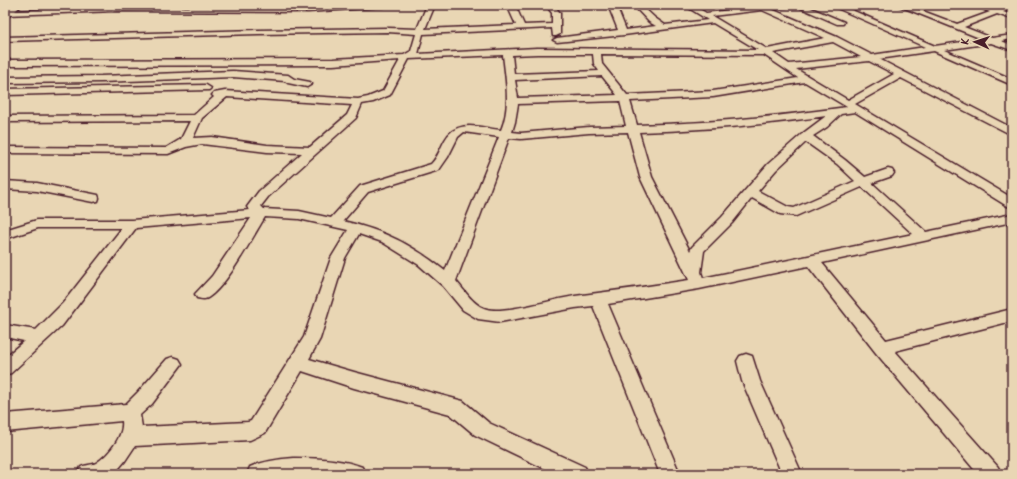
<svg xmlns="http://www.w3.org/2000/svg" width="1017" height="479" viewBox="0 0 1017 479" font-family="Kalam,sans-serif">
<rect width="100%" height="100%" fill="#e9d6b4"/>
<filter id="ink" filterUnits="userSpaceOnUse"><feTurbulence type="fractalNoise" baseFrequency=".025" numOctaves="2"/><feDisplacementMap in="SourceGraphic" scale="8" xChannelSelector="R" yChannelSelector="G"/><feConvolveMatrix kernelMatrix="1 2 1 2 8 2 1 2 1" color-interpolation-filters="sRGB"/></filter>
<g filter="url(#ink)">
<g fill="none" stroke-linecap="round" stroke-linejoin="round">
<g stroke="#4a1f2b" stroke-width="3">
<g id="minor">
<path d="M351 5H387L383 7 308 12 117 11 5 15V11H7L117 7 308 8Z"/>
<path d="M427 5H435L425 29 516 25 507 5H515L524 25 552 24V13L546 5H554L560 13V34L556 36H553L552 28 423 34 418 54 537 48 758 50 713 23 624 35 557 42 553 40 557 38 618 30 608 5H616L626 30 656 26 649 22 633 5H641L655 18 665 25 708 20 684 5H693L706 13 754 7 752 5H791L787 7 771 9 837 37 872 55 925 47 830 5H840L935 46 982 39 897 5H907L957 24 990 12 973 5H984L996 9 1012 5V8L1003 12 1012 15V19L997 14 964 27 992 38 1012 35V39L1001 41 1012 45V50L991 43 944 50 1012 79V85L934 51 879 59 1012 128V135L901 78 855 104 1012 198V207L1007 206 855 112 841 114 827 127 813 136 845 160 865 177 888 169 892 170 894 173 892 176 872 183 926 232 1012 214V222L822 263 886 340 1012 309V321L895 351 998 467 1001 474H978L876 353 808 266 699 289 608 304 680 474H660L593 306 575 308 500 322 478 319 463 310 443 286 419 265 382 242 359 234 345 258 320 339 309 359 354 372 463 401 489 423 585 467 588 474H556L475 435 450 414 354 388 302 371 265 433 250 440 135 446 125 461 114 474H78L81 467C85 465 92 465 96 463 109 455 124 436 122 421L5 432V414L126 404 138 392 167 359 173 357 179 359 182 364 152 404 140 415 142 427 248 422 251 421 304 337 331 258 348 230 299 219 265 217C252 238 228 284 209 297 205 300 202 299 197 298L195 294 212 276 251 218 136 228 62 326 11 373 5 375V357L24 341 5 337V325L36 330 63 303 122 228H38L5 239V230L37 220H132L250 210 247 207 259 191 302 153 267 152 202 144 186 147 168 154 5 153V147L166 148 181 139 190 121 5 122V116L194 115 214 97 212 95 214 93 225 91 358 99 368 97 383 91 400 60 333 65 5 66V60L333 59 404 55 411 51 416 34 388 32 258 34 5 41V37L258 30 388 28 417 29ZM762 10 825 38 767 49 712 16ZM833 42 861 57 789 64 773 53ZM537 54H593L594 64 599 71 514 74 512 55ZM601 54 764 55 798 78 713 91 627 95 602 64ZM503 55C506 81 511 106 501 130 480 128 457 118 445 140 440 149 438 157 431 164L360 186 331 218 299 211 264 209 261 206 268 197 356 118 362 104 373 102 390 95 409 59ZM869 61 894 74 848 100 796 69ZM602 76 617 95 518 98 515 80ZM805 82 847 107C776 117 708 123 637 125L630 101 713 97ZM227 97 352 105 347 115 310 147 267 145 212 137 193 138 202 118ZM620 101 626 126 589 127 521 133 512 132 515 122 518 104ZM826 116 802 134 768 164 722 217 692 247 690 251 652 177 639 132C702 130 764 125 826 116ZM464 132 499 137 445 271C413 245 383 230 343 221L368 192 439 170 448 157 458 137ZM628 132 640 177 689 280C651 286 613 291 575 296 555 299 504 314 487 309 474 306 465 291 456 281L509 138 521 139 589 133ZM806 142 837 164 855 181 794 208 788 207 758 191 776 170ZM862 187 913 234 703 278 701 272 704 251 732 223 752 198 780 214 796 216Z"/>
<path d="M794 5H804L844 22 843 24H837Z"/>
<path d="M233 71 288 75 294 79 310 82 312 84 307 87 288 83 285 81 233 77 101 82 5 83V77L101 76Z"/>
<path d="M206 85 211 88 209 90 5 95V89Z"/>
<path d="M5 181 37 183 93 194 98 195 99 198 98 201 93 202 37 191 5 189Z"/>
<path d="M746 354 752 356 760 381 802 474H782L742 381 737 361 740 356Z"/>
<path d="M294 458C316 458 342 459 362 467L365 474H247L250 467C264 461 279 459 294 458Z"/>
</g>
</g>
<g stroke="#4a1f2b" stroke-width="3">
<path id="secondary" d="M10 5H22L9 16 5 17V9Z"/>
</g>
<use href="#minor" fill="#e9d6b4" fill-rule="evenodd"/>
<use href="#secondary" fill="#e9d6b4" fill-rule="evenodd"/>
</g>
</g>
<rect width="1017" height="479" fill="none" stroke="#e9d6b4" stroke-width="20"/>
<rect x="10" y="10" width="997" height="459" fill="none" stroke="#4a1f2b" stroke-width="1.5" filter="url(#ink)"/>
<g transform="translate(975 42) rotate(273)" stroke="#e9d6b4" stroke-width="3" paint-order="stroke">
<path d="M0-3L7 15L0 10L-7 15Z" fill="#4a1f2b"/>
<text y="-6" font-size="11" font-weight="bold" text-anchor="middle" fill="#4a1f2b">K</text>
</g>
</svg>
